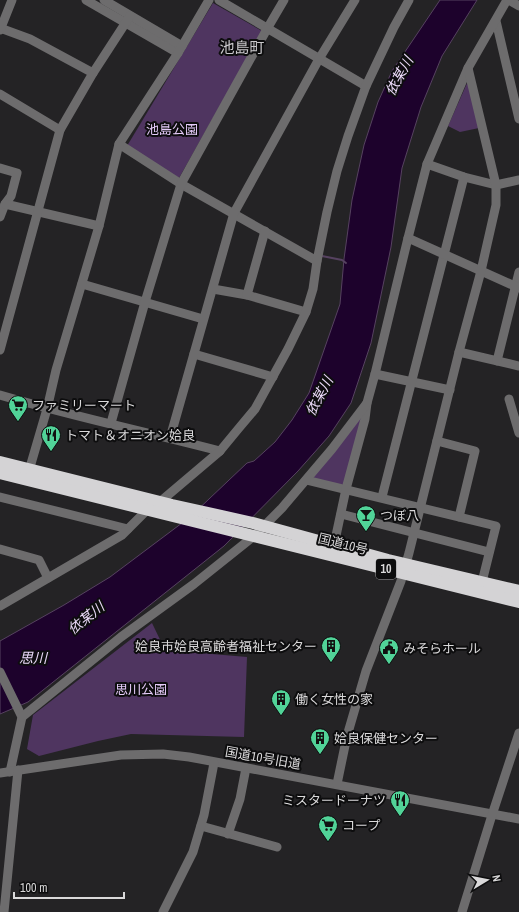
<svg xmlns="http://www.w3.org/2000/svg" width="519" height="912" viewBox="0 0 519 912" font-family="'Archivo Narrow','Noto Sans JP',sans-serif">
<rect width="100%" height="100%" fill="#242325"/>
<g fill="#4f3560">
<path d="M213 3 262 31 179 178 127 146Z"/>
<path d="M468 81 479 128 460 132 448 126Z"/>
<path d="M360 418 363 419 345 483 342 485 315 479 312 476Z"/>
<path d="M152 623 165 650 247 657 244 737 131 734 98 741 39 756 27 749 33 715Z"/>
</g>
<path fill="#1d022c" stroke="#564260" d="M440 0H477L442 56 421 107 402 168 391 247 371 343 351 403 329 436 298 471 224 546 28 702 0 714V641L64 605 110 577 190 517 247 463 254 461 275 442 292 420 309 393 340 304 344 259 352 200 364 145 378 102 392 71Z"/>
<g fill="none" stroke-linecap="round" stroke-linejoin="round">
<path stroke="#564260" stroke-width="2" d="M322 256 342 260 346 263"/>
<g stroke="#6d6c6d" stroke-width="9">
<path d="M86 0 178 53"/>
<path d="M104 0 182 46"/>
<path d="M219 0 366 86"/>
<path d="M509 0 519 6"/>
<path d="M496 21 519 119"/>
<path d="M0 28 30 39 93 73"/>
<path d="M0 30 12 0"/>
<path d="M0 94 60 130"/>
<path d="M119 144 181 184 317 261"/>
<path d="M427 164 464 177 496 185 519 180"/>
<path d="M0 168 17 173 11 196 5 204 0 217"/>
<path d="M5 204 99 226"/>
<path d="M408 238 427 164 468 68 507 0"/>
<path d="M82 284 203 319"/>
<path d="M213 289 247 295 306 312"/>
<path d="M247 295 265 231"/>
<path d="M0 350 60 130 93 73 130 16"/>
<path d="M459 352 519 366"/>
<path d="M194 354 273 377"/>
<path d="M497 361 519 272"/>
<path d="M375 374 450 390"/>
<path d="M0 395C72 416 147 432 220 451"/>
<path d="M509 399 519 433"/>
<path d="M111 423 145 302 181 184 267 29 284 0"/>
<path d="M170 438 234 213 319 59 355 0"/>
<path d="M437 441 475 451 459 517"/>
<path d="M28 474 47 409 56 370 99 226 119 144 178 53 209 0"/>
<path d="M306 480 496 526 482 582"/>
<path d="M0 497 128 529"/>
<path d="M382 497 464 177"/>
<path d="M161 501 220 451 239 428 255 409 288 349 306 312 313 289 317 261 327 212 337 171 348 136 366 86 394 27 409 0"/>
<path d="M341 514 489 552"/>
<path d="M334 545 346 489 365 419 367 403 375 374 408 238 519 288"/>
<path d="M0 549 39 560 48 578"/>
<path d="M0 606 122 535 147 510"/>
<path d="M0 672 22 717 10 772"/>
<path d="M22 717 121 637 194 584 254 536 282 508 332 449 367 403"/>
<path d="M0 773 121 755 163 754 189 757 519 819"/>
<path d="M337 784 347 736 366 671 401 581 409 553 459 352 481 271 496 205V185L468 68"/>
<path d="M201 826 277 847"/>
<path d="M228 834 240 799 246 768"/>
<path d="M4 912 18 770"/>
<path d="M163 912 193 852 204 815 214 763"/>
<path d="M462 912 492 815 519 733"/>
</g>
<g stroke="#d4d3d5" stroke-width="12">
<path d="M0 462 172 505 253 523 388 560 519 591"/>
<path d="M0 473 519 602"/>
</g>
</g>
<defs>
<g id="supermarket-pin" transform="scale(1)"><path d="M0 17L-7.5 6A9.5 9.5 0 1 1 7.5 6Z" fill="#51d398" stroke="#0d0d0e"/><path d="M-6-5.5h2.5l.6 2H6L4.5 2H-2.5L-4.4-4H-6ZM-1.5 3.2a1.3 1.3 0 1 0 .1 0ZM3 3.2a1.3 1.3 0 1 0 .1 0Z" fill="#111"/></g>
<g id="restaurant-pin" transform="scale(1)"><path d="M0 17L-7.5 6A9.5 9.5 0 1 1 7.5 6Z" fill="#51d398" stroke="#0d0d0e"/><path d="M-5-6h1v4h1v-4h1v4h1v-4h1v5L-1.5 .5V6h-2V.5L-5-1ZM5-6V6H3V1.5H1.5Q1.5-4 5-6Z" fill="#111"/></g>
<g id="bar-pin" transform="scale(1)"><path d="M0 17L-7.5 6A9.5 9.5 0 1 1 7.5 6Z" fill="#51d398" stroke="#0d0d0e"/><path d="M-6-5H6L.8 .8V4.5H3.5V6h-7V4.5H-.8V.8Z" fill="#111"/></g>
<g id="building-pin" transform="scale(1)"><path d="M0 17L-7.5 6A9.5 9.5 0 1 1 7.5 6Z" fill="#51d398" stroke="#0d0d0e"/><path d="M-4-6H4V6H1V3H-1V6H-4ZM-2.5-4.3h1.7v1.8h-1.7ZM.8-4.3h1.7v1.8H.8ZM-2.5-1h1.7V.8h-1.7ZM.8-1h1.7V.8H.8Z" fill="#111"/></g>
<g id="civic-pin" transform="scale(1)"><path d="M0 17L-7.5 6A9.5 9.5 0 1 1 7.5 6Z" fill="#51d398" stroke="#0d0d0e"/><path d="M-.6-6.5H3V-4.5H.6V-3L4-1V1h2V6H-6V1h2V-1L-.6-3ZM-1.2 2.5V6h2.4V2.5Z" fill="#111"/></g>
</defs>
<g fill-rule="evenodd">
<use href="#supermarket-pin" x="18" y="405"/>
<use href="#restaurant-pin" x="51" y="435"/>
<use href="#bar-pin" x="366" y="515"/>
<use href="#building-pin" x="331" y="646"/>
<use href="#civic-pin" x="389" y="648"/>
<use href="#building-pin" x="281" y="699"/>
<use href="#building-pin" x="320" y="738"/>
<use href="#restaurant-pin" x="400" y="800"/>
<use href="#supermarket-pin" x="328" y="825"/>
</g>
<g text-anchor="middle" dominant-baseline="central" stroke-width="4" stroke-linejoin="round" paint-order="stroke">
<rect fill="#0d0d0e" stroke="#9c9c9d" stroke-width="1" x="376" y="559" width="20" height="20" rx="3"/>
<g font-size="12" font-weight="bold" fill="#dad9da">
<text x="386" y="569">10</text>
</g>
<g font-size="13" fill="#e5cbf9" stroke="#0d0d0e">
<text x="172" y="129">池島公園</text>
<text x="141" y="689">思川公園</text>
</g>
<g font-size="13" fill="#dad9da" stroke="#0d0d0e" text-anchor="start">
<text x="32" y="405">ファミリーマート</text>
<text x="65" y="435">トマト＆オニオン姶良</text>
<text x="380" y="515">つぼ八</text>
<text x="317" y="646" text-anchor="end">姶良市姶良高齢者福祉センター</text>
<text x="403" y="648">みそらホール</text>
<text x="295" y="699">働く女性の家</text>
<text x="334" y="738">姶良保健センター</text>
<text x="386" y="800" text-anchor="end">ミスタードーナツ</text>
<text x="342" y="825">コープ</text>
</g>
<g font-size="13" fill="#dad9da" stroke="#0d0d0e">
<text transform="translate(343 544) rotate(14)">国道10号</text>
<text transform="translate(263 758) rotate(10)">国道10号旧道</text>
</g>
<g font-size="14" font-style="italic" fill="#ead9f8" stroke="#0d0d0e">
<text transform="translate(399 76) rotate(-61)">依某川</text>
<text transform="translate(319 396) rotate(-62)">依某川</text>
<text transform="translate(86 618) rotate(-39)">依某川</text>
<text x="33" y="658">思川</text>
</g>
<g font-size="15" fill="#c9c8cb" stroke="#0d0d0e">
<text x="242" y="47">池島町</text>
</g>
</g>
<g transform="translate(487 880) rotate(80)" stroke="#0d0d0e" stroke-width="3" paint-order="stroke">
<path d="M0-3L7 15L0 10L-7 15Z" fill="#dad9da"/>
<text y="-6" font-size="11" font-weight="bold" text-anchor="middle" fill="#dad9da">N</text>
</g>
<path d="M14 892v6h110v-6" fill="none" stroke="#dad9da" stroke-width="2"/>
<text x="20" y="892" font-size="12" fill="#dad9da" stroke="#0d0d0e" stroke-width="3" paint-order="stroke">100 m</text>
</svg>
